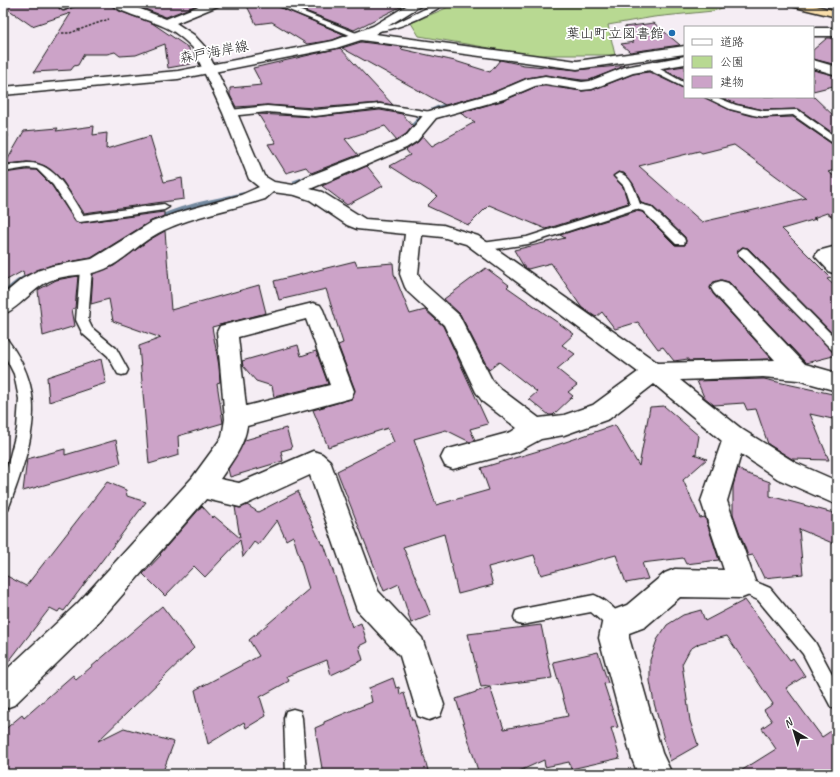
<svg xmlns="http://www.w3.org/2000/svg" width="840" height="777" viewBox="0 0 840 777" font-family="Caveat,'Klee One',sans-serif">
<rect width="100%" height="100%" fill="#f5edf4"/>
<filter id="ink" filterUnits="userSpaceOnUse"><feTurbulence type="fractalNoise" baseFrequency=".025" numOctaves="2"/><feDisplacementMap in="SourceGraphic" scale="8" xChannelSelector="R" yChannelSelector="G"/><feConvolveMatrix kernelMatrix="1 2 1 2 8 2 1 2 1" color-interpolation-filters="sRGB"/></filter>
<g filter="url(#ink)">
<path fill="#b8d992" stroke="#6a7a57" d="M458 3H736L713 11 654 17 608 25 615 55H531L419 36 411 23Z"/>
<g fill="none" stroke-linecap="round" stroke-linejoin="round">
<g fill="#73899f" fill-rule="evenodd">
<path d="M685 55V57L621 69 601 80 589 82 540 78 529 79 499 93 495 92 517 80 528 77 540 76 589 80 598 78 618 67Z"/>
<path d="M475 97 477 98V100C461 104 443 104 429 114 417 122 410 140 396 146L393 144C402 135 416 117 427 111 441 102 459 101 475 97Z"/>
<path d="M316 172 319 174 318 175 295 183 292 181Z"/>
<path d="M244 192 246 193V195L180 212 168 217 143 231 140 229C160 207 215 199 244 192Z"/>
<path d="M62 263H64V267C37 274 26 276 5 298L3 299V292C19 275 39 266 62 263Z"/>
</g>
</g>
<g fill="#cca3c8" stroke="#1c1c1c" fill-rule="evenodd">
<path d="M10 3H67L59 7 64 11 82 3H109L119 11 152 23 189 48 191 64 168 68 165 44 136 55 120 56 115 52 107 54H84L78 65 74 66 71 70 34 72 71 13 32 26 5 7Z"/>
<path d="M129 3H200V4L166 17Z"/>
<path d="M243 3H271L345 35 333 40 307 44 272 22 256 24 247 6Z"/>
<path d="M285 3H408L354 30Z"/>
<path d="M654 23 680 45 630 52 621 44 634 42 626 35 632 34 624 27Z"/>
<path d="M827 38H837V65L813 59V50Z"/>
<path d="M361 42 403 47 401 49 455 61 490 72 500 60 524 65 577 70 628 65 590 80H582L545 75 527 78 494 92 445 105 342 48Z"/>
<path d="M340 48 393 105 380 103 315 108 267 105 236 107 230 95V88L262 85 253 68Z"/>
<path d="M685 66V81L664 69Z"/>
<path d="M813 70 837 76V85L813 91Z"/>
<path d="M649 72 685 89V97H704L730 110 764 118 793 117 832 144H837V169L828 172 837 178V220L827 213 813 218 816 219 782 229 831 278 827 279 837 288V338L748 248 742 247 737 252 738 256 837 355 806 363 729 282 721 280 714 282 710 287 713 294 772 359 688 361V359L674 361 663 347 658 349 638 322 615 329 602 312 596 317 582 308 551 263 528 269 524 267 514 250 565 238 560 235 636 211 642 212 675 245H685L686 241 685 237 652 206 641 203 634 185 624 173 618 172 613 176 623 187 628 203 546 229 489 205 469 225 466 224 427 206 437 196 390 166 410 155 406 150 418 142 423 136 432 146 475 122 460 113 505 100 535 87 545 86 582 91 592 90 633 74ZM734 145 806 198 702 222 639 166 699 151 702 153Z"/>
<path d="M813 96 837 119V136L799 109 764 110 736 104 720 97Z"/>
<path d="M380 110 402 114 413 126 406 134 397 140 385 126 345 139 358 155 311 173 306 167 286 173 268 144 276 143 258 114 315 117Z"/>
<path d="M94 126 93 135 107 133 106 149 150 136 164 182 182 178 184 199 84 213 62 180 47 167 37 163 27 162 5 164 24 131 58 128 56 131Z"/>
<path d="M367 166 383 186 347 205 322 186Z"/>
<path d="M27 170H36L52 186 76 222 80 223 164 212V216L151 221 91 258 52 265 24 276 23 271 3 282V173Z"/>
<path d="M165 231 171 310 259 285 266 313 212 327 219 366 220 382 217 383 223 423 178 436 179 455 149 464 139 346 161 338 113 321 109 299 91 304 93 274 114 266 149 240Z"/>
<path d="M355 261 357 266 393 263 394 274 410 314 425 310 443 326 488 424 470 429 475 440 470 442 446 430 414 439 436 505 489 490 481 468 548 448 615 425 639 466 650 407 664 406 699 436 696 454H694L707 459 683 480 700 518 705 517 719 560 686 564 683 558 642 563 648 579 626 583 616 555 541 575 534 555 488 567 493 585 458 594 444 534 403 547 431 615 411 623 399 584 384 591 337 471 394 442 388 428 328 447 313 410 351 399 355 390 338 345 343 343 326 289 279 300 274 281Z"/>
<path d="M486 268 509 285 507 287 574 334 562 345 575 354 557 369 577 385 568 392 573 396 553 415H549L529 399 537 392 499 362 489 370 460 314 444 299Z"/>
<path d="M78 276 75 308 72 309 75 326 43 336 38 290 56 280Z"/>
<path d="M298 345 301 356 316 351 328 384 274 397 272 386 256 381 243 366 242 361Z"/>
<path d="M101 359 106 383 49 402 47 377Z"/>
<path d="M764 379 837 395V420L810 414 829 460 792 459 768 444 756 409 747 410 744 403 714 405 704 397 697 381Z"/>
<path d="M286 428 292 448 281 451 283 461 230 477 228 469 245 440Z"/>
<path d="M116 440 121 463 23 491 27 459 65 449V455Z"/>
<path d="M738 468 743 472 770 482V496L837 514V545L799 529 803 574 764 578 753 555 748 556 733 514V486Z"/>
<path d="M107 482 126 490 127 496 146 502 64 611 60 609 58 612 50 608 3 669V574L26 586Z"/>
<path d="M299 491 298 493 322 545 324 544 352 627 361 623 367 642 359 646 363 660 331 675 327 660 287 676 289 681 260 697 266 716 246 728 244 722 208 744 195 690 259 656 249 640 309 589 293 536 286 540 277 520 258 545 254 542 243 557 240 540 205 577 194 566 165 596 143 574 161 555 160 554 202 506 213 518 214 516 240 538 235 507 241 508 247 505 258 512Z"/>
<path d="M745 600 790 660 793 658 805 676 786 688 822 737 837 727V774H736L776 749 762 728 772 721 764 710 773 704 727 636 700 643 690 649 682 664 690 721 698 745 670 761 654 703 650 681V660L657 640 667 625 683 615 701 610 705 621Z"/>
<path d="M162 606 194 648 98 741 124 728 174 742 162 774H3V731L22 715 24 718 73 675 76 680Z"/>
<path d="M541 625 552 678 481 687 468 634Z"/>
<path d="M598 652 608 683 604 684 618 727 611 728 620 758 571 769 569 762 545 767 544 760 513 774H479L456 699 490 687 504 729 568 716 553 662Z"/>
<path d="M393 678 396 688 399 687 400 695 404 693 412 720H414L429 774H323L315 728 324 724V722L372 702 369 688Z"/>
</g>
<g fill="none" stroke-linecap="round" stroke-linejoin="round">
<g stroke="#1c1c1c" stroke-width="3">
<g id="lane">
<path d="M3 3H9L3 6Z"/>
<path d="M71 3H81L63 10 60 8Z"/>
<path d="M272 3H281L364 36 357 38Z"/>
<path d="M437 3H445C436 12 384 37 373 29L392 25Z"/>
<path d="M647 65H653L685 83V88L647 69Z"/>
<path d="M705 97H716L736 105 764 111 798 110 837 138V143H833L793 115 764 117 753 115 730 109Z"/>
<path d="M380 104 431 112 435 115 431 118 380 108 315 116 267 112 230 116 226 113 230 110 267 106 315 110Z"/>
<path d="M3 130 6 131 7 136 3 139Z"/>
<path d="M27 163C56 162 69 194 83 215L164 204 169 207 164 210 80 222 76 221 53 185 37 169 27 168 3 172V166Z"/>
<path d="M619 173C632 176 636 193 640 204L651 207 684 238 685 241 684 244H676L643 211 636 209 528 244 482 251 477 247 482 243 527 237 630 204 624 186 614 176Z"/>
<path d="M743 248 747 249 837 340V353L833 351 739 255 738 252Z"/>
<path d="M86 265 92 269 88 320 92 328 116 348 128 370 126 374 122 375 118 374 108 356 83 334 76 320 80 269Z"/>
<path d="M3 337 7 339C17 353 26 368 30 385 40 423 23 468 10 504L8 509 3 511V483L17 429 19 399 14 374 3 352Z"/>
<path d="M742 576 770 588 815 642 837 683V710L831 707 803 654 758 600 736 590 734 584 736 578Z"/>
<path d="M594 595C605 599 620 612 624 623L622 629 616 631 610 629 591 612 522 625 516 623 514 617 516 611 522 609Z"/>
<path d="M293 709 300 711 302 718 306 774H286L284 718 286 711Z"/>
</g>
</g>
<g stroke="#1c1c1c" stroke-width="3">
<g id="street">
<path d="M110 3H125L166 19 206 3H222L220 5 176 23 194 35 205 47 237 113 264 176 274 182 293 185 306 177 396 142 407 135 426 112 494 93 527 79 545 76 582 82 590 81 625 67 685 56V64L633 73 592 89 582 90 545 84 535 86 504 99 436 118 417 141 406 148 310 189 322 192 365 219 443 225 478 236 658 363 775 360 714 293 711 288 714 283 721 281 728 283 805 364 837 373V391L798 380 763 377 680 380 743 430 796 463 837 481V505L778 479 741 454 727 501 756 584 752 594 742 598 680 597 645 627 629 633V638L662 753 672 774H638L632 759 599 638 602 623 606 613 627 605 665 573 675 569 724 570 701 501 722 441 654 384 609 419 564 435 541 439 517 452 453 469 445 466 441 458 445 450 511 432 517 428 483 402 476 392 444 325 408 292 405 287 400 274 405 234 357 229 347 225 310 200 295 195 273 192 265 199C231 210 196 215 164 230 142 240 127 259 105 269 87 277 67 273 49 281 32 289 17 310 3 314V295L22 279 37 271 52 266 92 259 152 222 177 213 241 195 259 187 249 179 223 113 193 48C185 40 177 33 167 28 154 21 117 12 110 3ZM422 235 442 237 466 244 638 372 593 405 564 415 539 418 499 388 492 380 459 315 423 283 418 274Z"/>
<path d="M813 60 837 67V75L813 68Z"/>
<path d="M837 246V274L830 272 815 256 818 251Z"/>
<path d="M313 303 320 305 323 310 354 391 351 398 247 426C244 447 232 461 220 479L239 483 313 451 322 454 330 461 378 591 422 638 444 705 440 716 429 720 418 716 400 656 357 610 310 475 240 507 206 499 97 624 14 705 3 709V673L77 604 192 478 222 437 225 419 217 332 220 326ZM306 319 330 385 246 406 238 337Z"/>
</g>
</g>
<g stroke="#1c1c1c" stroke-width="3">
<g id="secondary">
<path d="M411 3H425L375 34 577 61 685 46V54L577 69 361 40 336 48 178 79 3 95V87L178 71 333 41 373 26Z"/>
<rect x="813" y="28" width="24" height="8"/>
</g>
</g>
<g stroke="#1c1c1c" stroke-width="3">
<path id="highway" d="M785 3H805L837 11V17L787 5Z"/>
</g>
<path stroke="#1c1c1c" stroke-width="1.5" stroke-dasharray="2.5 1.5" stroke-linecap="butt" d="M62 33H70L109 19"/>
<use href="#lane" fill="#fff" fill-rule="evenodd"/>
<use href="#street" fill="#fff" fill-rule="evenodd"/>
<use href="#secondary" fill="#fff" fill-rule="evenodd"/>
<use href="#highway" fill="#f9deab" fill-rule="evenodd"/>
</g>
</g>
<circle fill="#1f6fb2" stroke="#fff" stroke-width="1.5" cx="672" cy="33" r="4"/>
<g text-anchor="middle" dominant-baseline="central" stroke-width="3.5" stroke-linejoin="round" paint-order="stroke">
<g font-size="14" fill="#1c1c1c" stroke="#fff" text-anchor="end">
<text x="664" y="33">葉山町立図書館</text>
</g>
<g font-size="14" fill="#1c1c1c" stroke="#fff">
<text transform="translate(214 52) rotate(-11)">森戸海岸線</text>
</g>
</g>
<rect width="840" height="777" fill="none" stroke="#fff" stroke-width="16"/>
<rect x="8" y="8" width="824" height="761" fill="none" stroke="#1c1c1c" stroke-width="1.5" filter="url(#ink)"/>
<rect x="684" y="26" width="130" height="72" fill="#ffffff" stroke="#a4a4a4"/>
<rect x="692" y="39" width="20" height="6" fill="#ffffff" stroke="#a4a4a4"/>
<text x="720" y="46" font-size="12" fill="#1c1c1c">道路</text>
<rect x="692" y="56" width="20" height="12" fill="#b8d992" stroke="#a4a4a4"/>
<text x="720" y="66" font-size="12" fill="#1c1c1c">公園</text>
<rect x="692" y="76" width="20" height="12" fill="#cca3c8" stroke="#a4a4a4"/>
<text x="720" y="86" font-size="12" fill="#1c1c1c">建物</text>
<g transform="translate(794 731) rotate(322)" stroke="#ffffff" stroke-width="3" paint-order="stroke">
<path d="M0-3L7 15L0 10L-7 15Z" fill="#1c1c1c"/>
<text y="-6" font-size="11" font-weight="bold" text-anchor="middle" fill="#1c1c1c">N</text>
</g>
</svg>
